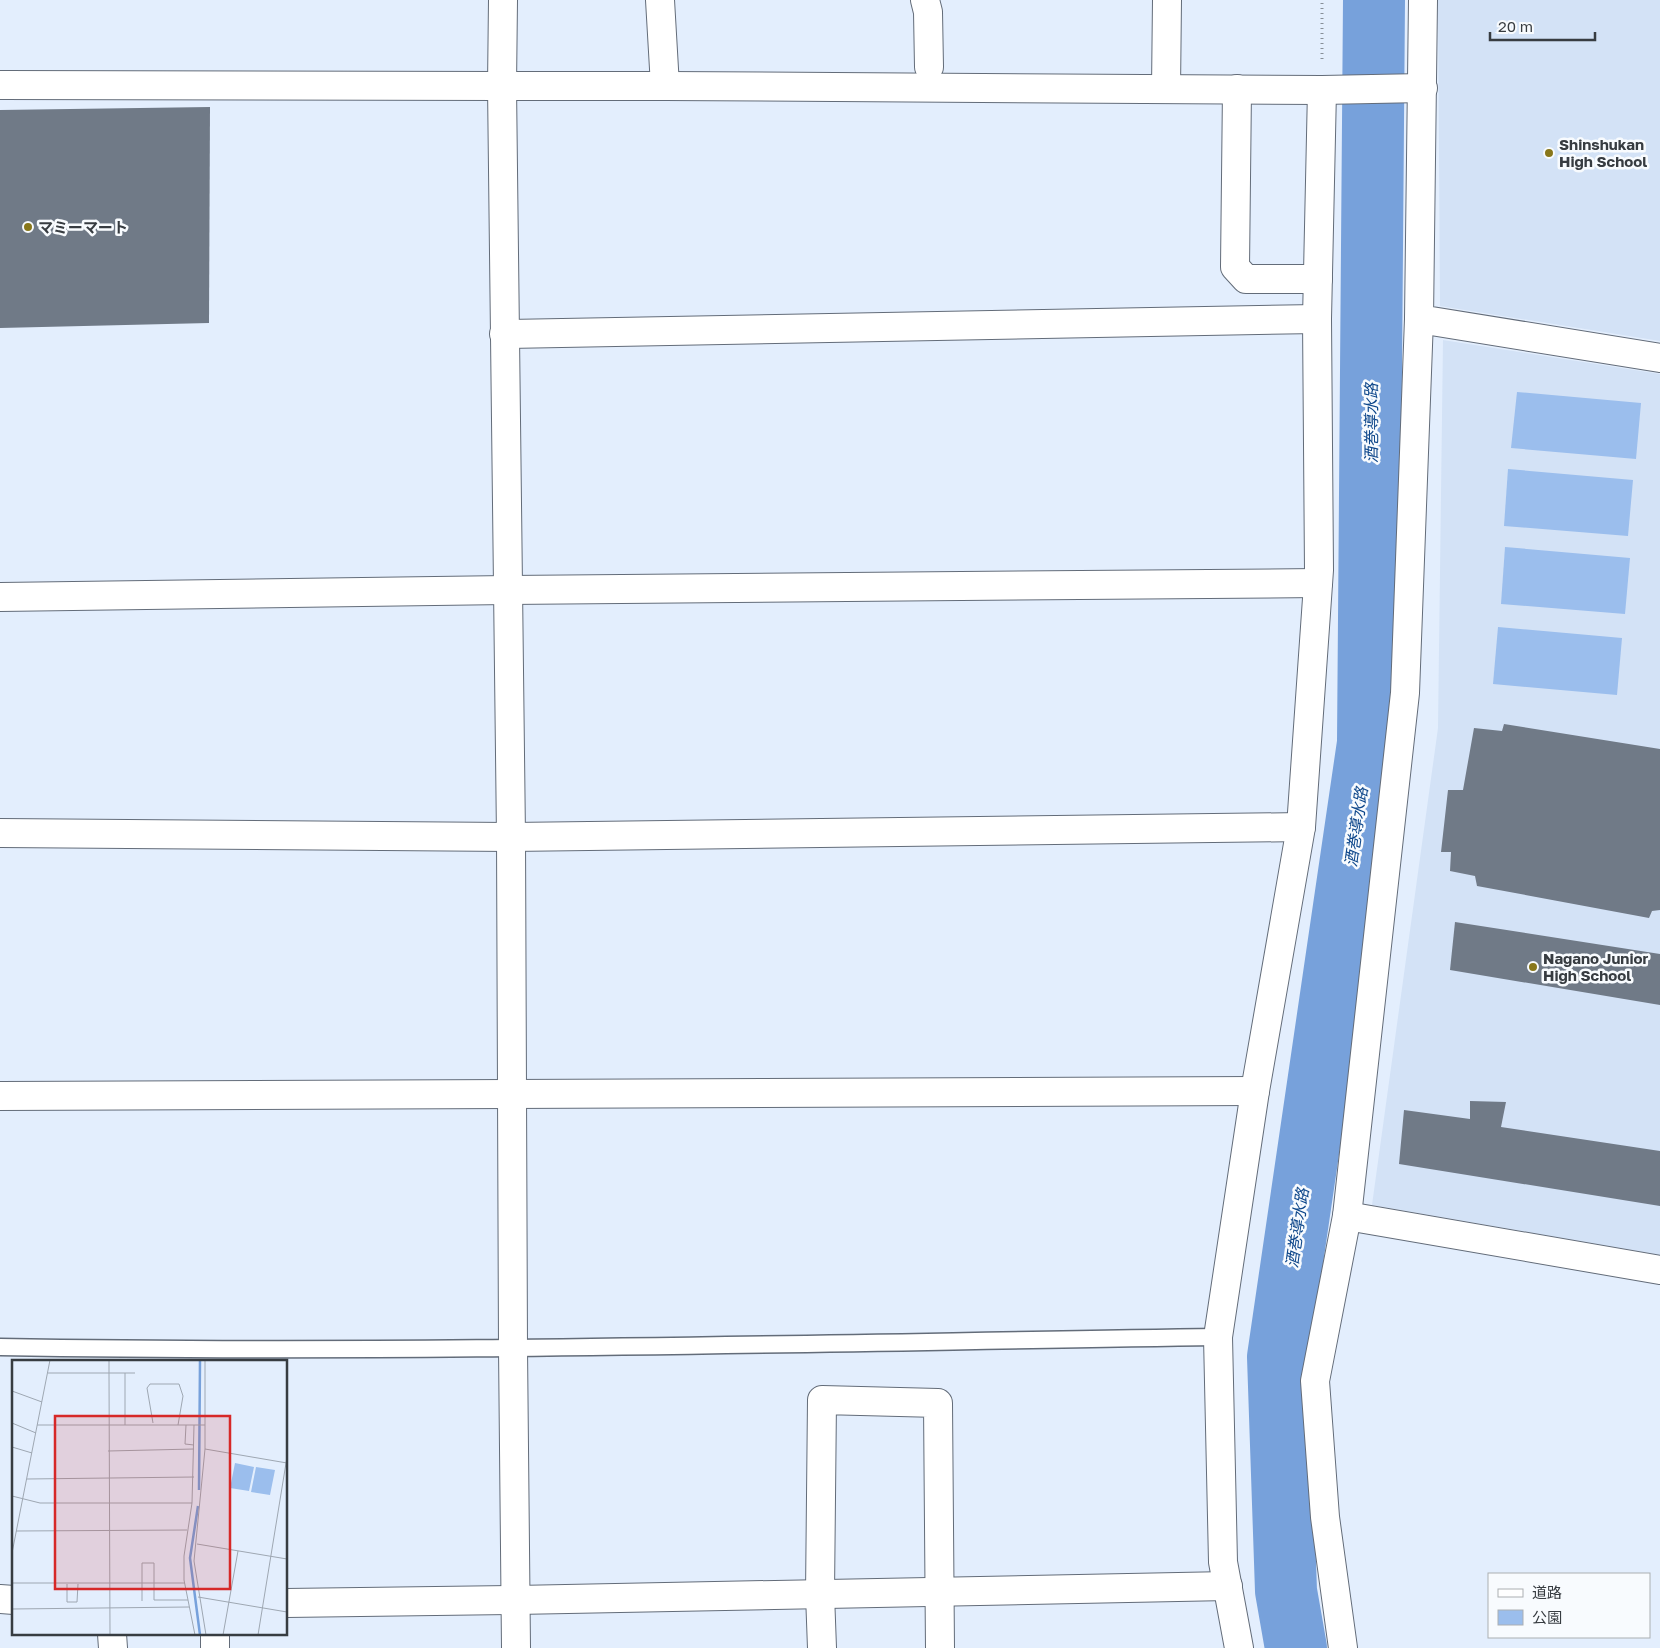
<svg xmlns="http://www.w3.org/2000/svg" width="1660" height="1648" viewBox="0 0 1660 1648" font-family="'Golos Text','Noto Sans JP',sans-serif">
<rect width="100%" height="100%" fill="#e3eefd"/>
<g fill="#d3e2f6">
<path d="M1438 0H1660V341L1440 306Z"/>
<path d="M1443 340 1660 374V1255L1372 1205 1438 728Z"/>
</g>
<g fill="#9bbeed">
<path d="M1517 392 1641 403 1636 459 1511 448Z"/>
<path d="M1508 469 1633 480 1628 536 1504 526Z"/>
<path d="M1505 547 1630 558 1625 614 1501 604Z"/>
<path d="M1498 627 1622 638 1617 695 1493 684Z"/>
</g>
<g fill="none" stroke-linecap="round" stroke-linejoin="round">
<path stroke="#77a1db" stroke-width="62" d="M1296 1648 1286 1591 1278 1357 1368 743 1374 0"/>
</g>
<g fill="#707a87">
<path d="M210 107 209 323 0 328V110Z"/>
<path d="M1504 724 1660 749V910L1652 911 1649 918 1477 886 1475 876 1450 871 1451 852H1441L1448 790H1463L1474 728 1502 731Z"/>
<path d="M1455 922 1660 954V1005L1450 970Z"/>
<path d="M1470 1101 1506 1102 1501 1127 1660 1151V1206L1399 1164 1404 1110 1470 1119Z"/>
</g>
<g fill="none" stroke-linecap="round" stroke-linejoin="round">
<g stroke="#636c79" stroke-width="19">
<path id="service" d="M0 1347C406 1354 812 1343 1218 1337"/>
</g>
<g stroke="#636c79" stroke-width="30">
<g id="minor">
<path d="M503 0 502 86 511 837 513 1348 516 1648"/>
<path d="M660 0 665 86"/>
<path d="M925 0 928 12 929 67"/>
<path d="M1423 0 1419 319 1660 358"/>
<path d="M502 86H665L1322 90 1423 88"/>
<path d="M1166 89 1167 0"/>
<path d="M1237 89 1235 267 1246 279H1318"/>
<path d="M504 334 1317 319"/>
<path d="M0 597 507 590 1318 583"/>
<path d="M0 833 511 837 1301 827"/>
<path d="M0 1096 1255 1091"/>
<path d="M1347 1216 1660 1270"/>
<path d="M0 1599 14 1600"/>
<path d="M286 1603 516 1600 1228 1586"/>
<path d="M112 1634 113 1648"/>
<path d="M215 1648V1634"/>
<path d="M822 1648 820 1594 822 1400 938 1403 940 1648"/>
<path d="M1239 1648 1223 1562 1218 1337 1255 1091 1301 827 1319 570 1317 319 1322 90"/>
<path d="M1343 1648 1325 1517 1315 1381 1347 1216 1405 693 1419 319"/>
</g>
</g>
<g stroke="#636c79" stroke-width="30">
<path id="tertiary" d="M0 85 502 86"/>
</g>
<path stroke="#868e97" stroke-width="3" stroke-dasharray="1 4" stroke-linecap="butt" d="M1322 59V0"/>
<use href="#service" stroke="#fff" stroke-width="16"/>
<use href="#minor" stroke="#fff" stroke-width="28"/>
<use href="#tertiary" stroke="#fff" stroke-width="28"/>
</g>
<g fill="#88771b" stroke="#f8fbfe" stroke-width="2">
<circle cx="1549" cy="153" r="5"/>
<circle cx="28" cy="227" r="5"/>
<circle cx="1533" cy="967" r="5"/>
</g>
<g text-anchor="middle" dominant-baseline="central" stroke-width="5" stroke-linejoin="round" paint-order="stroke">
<g font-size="15" font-weight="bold" fill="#373c41" stroke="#f8fbfe" text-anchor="start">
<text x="1559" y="144">Shinshukan<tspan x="1559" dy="17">High School</tspan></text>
<text x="38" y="227">マミーマート</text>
<text x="1543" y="958">Nagano Junior<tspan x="1543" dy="17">High School</tspan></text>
</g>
<g font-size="16" font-style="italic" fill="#0e478b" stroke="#f8fbfe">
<text transform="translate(1371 423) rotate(-90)">酒巻導水路</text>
<text transform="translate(1356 827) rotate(-82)">酒巻導水路</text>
<text transform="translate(1297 1228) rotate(-82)">酒巻導水路</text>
</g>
</g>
<g transform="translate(12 1360)">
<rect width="275" height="275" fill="#e3eefd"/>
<path d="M223 103 242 107 237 131 218 128ZM244 107 263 110 258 135 239 132Z" fill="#9bbeed"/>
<path fill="none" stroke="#77a1db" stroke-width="2.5" d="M187 130 188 0M186 146 178 198 188 275"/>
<path fill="none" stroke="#9ea7b2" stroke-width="1" d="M97 0V13H123M193 0V89L275 103M36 13H97L98 275M113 13V65M0 31 30 42M0 63 24 73M141 63 135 28 138 24H167L171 36 166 65M25 65H193M174 65 173 84 182 85M182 65 180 143 172 196V220L183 275M0 87 20 93M193 89 182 201 194 275M96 91 182 89M15 119 182 117M0 136 28 143H180M4 171 175 170M185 184 275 199M0 193 38 0M0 223H173M55 224V242H65L66 224M186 237 275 252M130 241V203H142V240H176M0 249 177 247M211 275 226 191M246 275 275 97"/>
<path fill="#d62828" fill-opacity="0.15" stroke="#d62828" stroke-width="2.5" d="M43 56H218V229H43Z"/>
<rect width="275" height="275" fill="none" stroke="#373c41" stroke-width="2.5"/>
</g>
<rect x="1488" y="1573" width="162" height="65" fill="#f8fbfe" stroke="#abafb2"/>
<rect x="1498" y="1589" width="25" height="8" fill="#ffffff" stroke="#abafb2"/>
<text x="1532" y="1598" font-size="15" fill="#373c41">道路</text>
<rect x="1498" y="1610" width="25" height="15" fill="#9bbeed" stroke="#abafb2"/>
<text x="1532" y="1623" font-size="15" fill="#373c41">公園</text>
<path d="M1490 32v8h105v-8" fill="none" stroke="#373c41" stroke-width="2.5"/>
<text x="1498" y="32" font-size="15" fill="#373c41" stroke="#f8fbfe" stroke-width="4" paint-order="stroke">20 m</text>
</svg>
